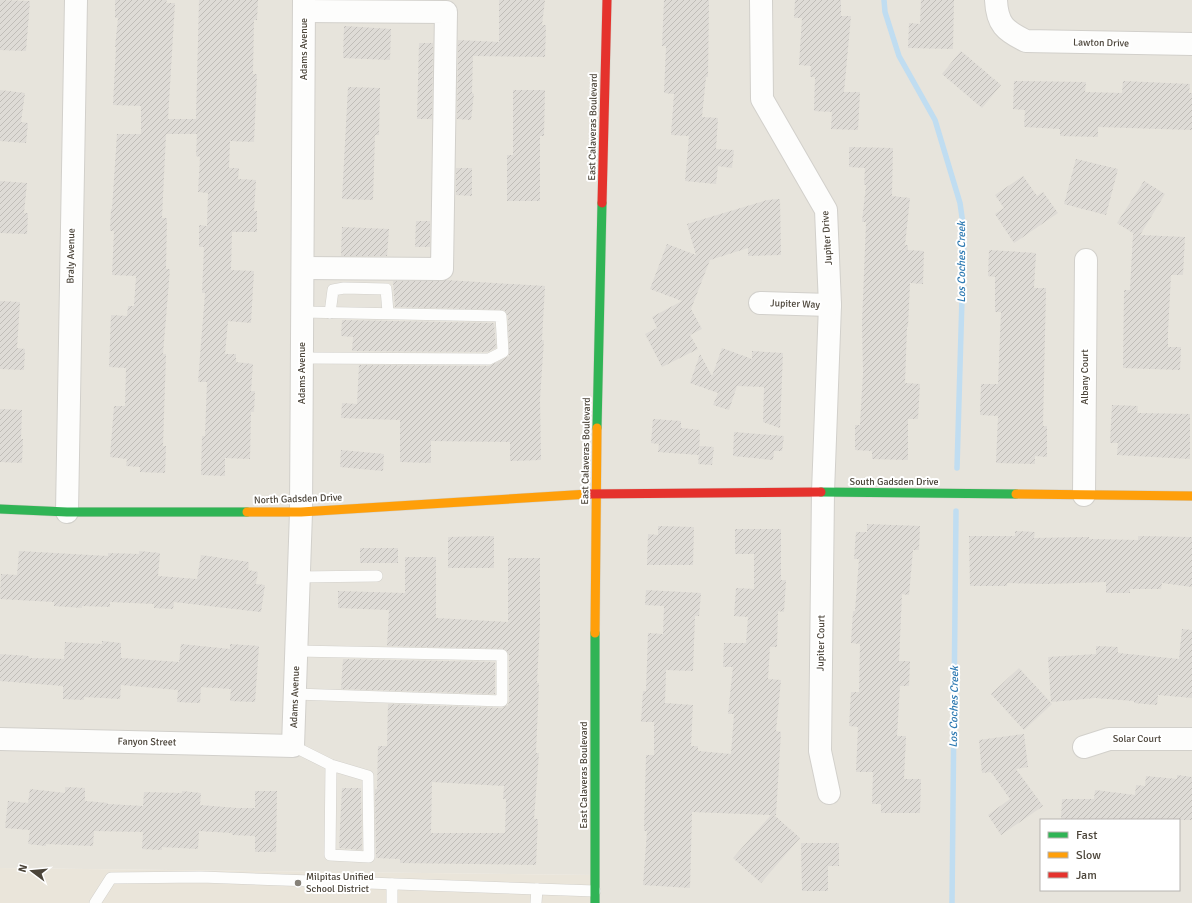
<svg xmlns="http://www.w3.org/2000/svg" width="1192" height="903" viewBox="0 0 1192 903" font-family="Signika,sans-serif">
<defs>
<pattern id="building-hatch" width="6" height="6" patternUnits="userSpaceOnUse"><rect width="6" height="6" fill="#dedbd6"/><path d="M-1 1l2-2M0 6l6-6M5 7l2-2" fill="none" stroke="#c0bdb8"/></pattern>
</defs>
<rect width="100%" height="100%" fill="#f4f2ee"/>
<path fill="#e7e4dc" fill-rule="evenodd" d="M0 0H1192V903H595V875L0 868ZM1041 820H1179V890H1041Z"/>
<path fill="#eae5da" d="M0 868 595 875V903H0Z"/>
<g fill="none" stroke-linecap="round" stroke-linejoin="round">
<g stroke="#c0ddf1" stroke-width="5.5">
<path d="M884 0 885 12 899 56 935 120 960 203 964 231 957 468"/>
<path d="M952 903 956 511"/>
</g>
</g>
<g fill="url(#building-hatch)" fill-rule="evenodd">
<path d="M0 0 30 1 26 51 0 50Z"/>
<path d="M115 0H167L166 3H175L168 119H196L199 0H258L257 20H254L253 74H257L254 142 230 141 229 168H239L238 179 256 180 254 211H257V232H232L231 270 254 271 251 323 228 321 225 354H236V362L253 364 251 391H255L254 412H251L250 459 225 458V476L201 475 202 436H205L207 382H198L205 293H202L204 247H199V225L207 226 208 193 198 192 200 157 196 156 197 134H166L162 218H167L166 269H170L163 354H166L163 446H166L165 473 140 472V467L126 466 127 459 110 457 114 406H125L126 368 109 367 111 315 127 316 128 306H134L136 276 112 275 114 231H110L111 209H112L117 134H141V106L113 105 116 47H115L118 18H115Z"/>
<path d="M499 0H545L542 25H546L545 57 473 56 472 93 474 94 471 120 457 119 458 40 499 42Z"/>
<path d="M664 0H709L708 77H706L702 117 718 118 716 149 734 150 732 168 718 166 716 184 685 181 689 136 671 135 674 94 664 93 666 46H662Z"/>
<path d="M795 0H841V16H851L844 92H860L858 130 831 129 832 112 814 111 815 77H810L811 66 799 65 802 18H794Z"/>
<path d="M921 0H954L953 49 908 48 909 23 920 24Z"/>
<path d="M344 26 391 29 390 60 343 58Z"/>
<path d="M419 43H433L432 119H417Z"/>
<path d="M961 51 1001 85 982 108 942 74Z"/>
<path d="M1014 81 1086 82 1085 92 1122 93 1123 81 1190 84 1189 93H1192V130L1098 127V137L1060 136V129L1024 127 1025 110 1013 109Z"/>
<path d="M348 87 380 88 379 135H375L373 200 342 199Z"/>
<path d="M0 90 25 93 21 122 28 123 26 143 0 141Z"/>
<path d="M513 90H545L544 136H540V201H507V155H513Z"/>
<path d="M849 147 893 148 892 196 910 198 905 245H908V250L924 251 923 284 910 283 908 327H907L905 383 920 384 918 419H908V460L872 459V451L855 450V425H860L863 373 862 324 866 222H862L866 185H864L865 168 849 167Z"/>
<path d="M1076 159 1118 169 1106 215 1064 204Z"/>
<path d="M456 168H472V196L456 195Z"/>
<path d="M1023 176 1037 196 1043 192 1058 213 1014 243 995 214 1004 208 995 195Z"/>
<path d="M0 181 27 183 24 213H28L27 234 0 233Z"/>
<path d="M1144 181 1165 194 1140 235 1185 237 1183 275H1171L1168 332V347H1181L1180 370 1123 368 1124 290H1130L1133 234 1136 235 1117 223Z"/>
<path d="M780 199 781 255 748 256V248L710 260 691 309 702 329 690 335 698 349 662 367 645 334 657 328 652 317 682 301 650 289 667 244 696 255 687 224 767 200Z"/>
<path d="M416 221H430V247H415Z"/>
<path d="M342 227 389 229 387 256H341Z"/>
<path d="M989 250 1036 253 1034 288H1046L1043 426H1047V457L1035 456V464L996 463 998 416 980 415 981 384H998L1001 312H995V277L988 276Z"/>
<path d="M446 280 545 286 542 340H544L540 399 541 460 510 461V442L431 441V463L400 462V420L341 418 342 403 357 404 359 365 489 366 509 356 508 316 504 310 395 307 393 281Z"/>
<path d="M0 301 20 302 17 348 25 349 24 370 0 369Z"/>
<path d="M342 320 494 323 496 348 487 352 352 351 353 337 341 336Z"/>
<path d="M722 348 752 359V351L783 353 780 428 763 422 764 387 737 386 729 410 713 405 718 393 690 383 700 354 712 376Z"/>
<path d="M1112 405 1138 406 1137 413 1190 414V459L1117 455 1118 443H1110Z"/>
<path d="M0 409 22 410 21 439H23L22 463 0 462Z"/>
<path d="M653 419 681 421V428L700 430 699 455 658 452 659 444 651 443Z"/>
<path d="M734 432 784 436 782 451H774L773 460 733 456Z"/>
<path d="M700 446 714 447 712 465 698 464Z"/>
<path d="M341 450 384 454 383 471 340 467Z"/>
<path d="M867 524 920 526 919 550H913L909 595 902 594 899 661H910L909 686H900L897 736H906L904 779H921L920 813H881V804H872L873 772H856L858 727 849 726 851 692H859L860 644 851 643 853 611H855L859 559H854L856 532H867Z"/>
<path d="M658 526 694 527 693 565H647L648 534 658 535Z"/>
<path d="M735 529H781V580H786L784 612 778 611 777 647H770L768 679 781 680 776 731 781 732 776 815H774L800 838 761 883 733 858 771 815 692 812 690 888 643 885 647 831H644L646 755H654V722H641L643 691H646L648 633 663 634 664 606 645 605 646 590 701 593 699 616H695L693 671 666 670 665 703 693 705 691 746H698V751L731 754 734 714H728L733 667H723L724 643H746L748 617 734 616 736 588 754 589V554H735Z"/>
<path d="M1015 531 1035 532 1034 538 1089 537V539L1138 540V536L1192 537V587L1162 583 1161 589H1130V593H1106V582L1046 584 1007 583V586H970L969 536H1015Z"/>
<path d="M494 536V568H448V537Z"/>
<rect x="360" y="548" width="38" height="15"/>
<path d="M19 551 108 556V553L139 554V551L160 553 158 576 197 579 201 555 249 562 248 570 258 572 256 584 265 585 261 612 174 602 173 609 154 608V604L110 602V607L82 606V608L54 606V602L0 599 1 574 17 575Z"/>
<path d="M405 557H436V618L508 622V558H540V623L537 683H539L536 753H539L534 819H538L536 865 400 863V859L376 858 375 789H377L378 746H387L388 704 502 708 508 705 509 701V655L505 649 387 646 389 610 338 608V591L405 593ZM432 782 504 786 503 799H506L505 833H431Z"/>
<path d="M1182 629 1192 630V698L1158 695 1157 705 1134 703V701L1095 698 1051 702 1048 657 1096 654V646L1118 647V653L1179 659Z"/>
<path d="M102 641 121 643V658L179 662 181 644 230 649V644L259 646 255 702 230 701 231 689 201 687 200 703 177 702 178 690 121 685 120 699 84 697V700L63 699V686L0 681V654L29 656V658L64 659 65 642 102 644Z"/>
<path d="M343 659 495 662V694L341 689Z"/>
<path d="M1019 668 1052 704 1024 730 991 694Z"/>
<path d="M1024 734 1028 767 1016 769 1043 806 1001 835 988 815 1010 799 991 772 982 773 979 740Z"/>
<path d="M1177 775 1192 777V820H1061L1062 799H1094L1095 790 1135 795 1136 785 1145 786 1146 776 1177 779Z"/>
<path d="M65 787 85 788V801L108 803V804L143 806 144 792 182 793V791L201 793 200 805 237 808H255V791H277L276 852H255V836L232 835V833L199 831 198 849 162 847V850L142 849 143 832 94 831 93 846 46 844V846L28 844 30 830 5 828 8 801 28 803 30 789 65 793Z"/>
<path d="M342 788H361L362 850 339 848Z"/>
<path d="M801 843H839V866H828V891H802Z"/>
</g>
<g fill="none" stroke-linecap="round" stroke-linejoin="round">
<g stroke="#d2d0cb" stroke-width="12">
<g id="lane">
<path d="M330 313 333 290 344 288 386 289 388 312"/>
<path d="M302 358 489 359 503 352 501 316 302 312"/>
<path d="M299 577 377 576"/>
<path d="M295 694 502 701V655L296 651"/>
<path d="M293 746 331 765 368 776 369 857 330 855 331 765"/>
<path d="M95 903 111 878 201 877 595 891"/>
<path d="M392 903V884"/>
<path d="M536 903 537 889"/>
</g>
</g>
<g stroke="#d2d0cb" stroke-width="24">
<g id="street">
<path d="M761 0 762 99 826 210 830 305 823 492 820 751 829 793"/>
<path d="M996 0C997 24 1005 31 1026 41L1192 44"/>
<path d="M303 268 442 269 446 12 304 11"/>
<path d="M760 303 830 305"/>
<path d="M1084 495 1086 260"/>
<path d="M67 512 76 0"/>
<path d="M0 739 293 746 301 512 304 0"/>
<path d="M1084 747 1109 739H1192"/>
</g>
</g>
<g stroke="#d3cfc5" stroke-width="10">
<g id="fast">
<path d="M597 428 602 203"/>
<path d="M821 492 1016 494"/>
<path d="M0 509 67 512H247"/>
<path d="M595 633V903"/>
</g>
</g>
<g stroke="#d3cfc5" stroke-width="10">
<g id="slow">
<path d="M1016 494 1192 496"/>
<path d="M247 512H301L589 494"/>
<path d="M595 633 597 428"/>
</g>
</g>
<g stroke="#d3cfc5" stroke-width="10">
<g id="jam">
<path d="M602 203 607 0"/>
<path d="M589 494 821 492"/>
</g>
</g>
<use href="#lane" stroke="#fdfdfc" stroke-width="11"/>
<use href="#street" stroke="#fdfdfc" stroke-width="22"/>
<use href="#fast" stroke="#30b455" stroke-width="9"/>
<use href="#slow" stroke="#ff9f0a" stroke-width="9"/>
<use href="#jam" stroke="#e5322d" stroke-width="9"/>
</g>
<circle fill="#868178" stroke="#fff" stroke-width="1.5" cx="298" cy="883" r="4"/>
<g text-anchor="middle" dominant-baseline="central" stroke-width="4" stroke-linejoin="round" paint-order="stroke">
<g font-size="10" fill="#4b4439" stroke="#fff">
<text transform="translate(1101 43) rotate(1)">Lawton Drive</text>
<text transform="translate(304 49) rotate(-90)">Adams Avenue</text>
<text transform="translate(593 127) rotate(-89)">East Calaveras Boulevard</text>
<text transform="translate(827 238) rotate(-94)">Jupiter Drive</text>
<text transform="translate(71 256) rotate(-89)">Braly Avenue</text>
<text transform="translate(795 304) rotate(2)">Jupiter Way</text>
<text transform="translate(302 373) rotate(-90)">Adams Avenue</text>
<text transform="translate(1085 377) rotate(-90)">Albany Court</text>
<text transform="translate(586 451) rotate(-89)">East Calaveras Boulevard</text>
<text x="894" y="482">South Gadsden Drive</text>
<text transform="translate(298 499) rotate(-2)">North Gadsden Drive</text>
<text transform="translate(821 643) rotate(-89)">Jupiter Court</text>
<text transform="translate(295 697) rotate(-88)">Adams Avenue</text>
<text x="1137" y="739">Solar Court</text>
<text transform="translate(147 742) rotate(1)">Fanyon Street</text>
<text transform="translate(584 775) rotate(-90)">East Calaveras Boulevard</text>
</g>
<g font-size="10" fill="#4b4439" stroke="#fff" text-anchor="start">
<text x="306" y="877">Milpitas Unified<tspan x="306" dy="12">School District</tspan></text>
</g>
<g font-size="11" font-style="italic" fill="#2e7ab2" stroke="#fff">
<text transform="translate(961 262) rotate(-90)">Los Coches Creek</text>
<text transform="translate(954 707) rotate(-89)">Los Coches Creek</text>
</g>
</g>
<rect x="1040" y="819" width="140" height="72" fill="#ffffff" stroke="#b7b4b0"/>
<rect x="1048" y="832" width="20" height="6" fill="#30b455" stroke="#b7b4b0"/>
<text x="1076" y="839" font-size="12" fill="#4b4439">Fast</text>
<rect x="1048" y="852" width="20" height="6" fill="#ff9f0a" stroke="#b7b4b0"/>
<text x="1076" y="859" font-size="12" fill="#4b4439">Slow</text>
<rect x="1048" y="872" width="20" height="6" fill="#e5322d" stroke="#b7b4b0"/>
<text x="1076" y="879" font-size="12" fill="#4b4439">Jam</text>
<g transform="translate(32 871) rotate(286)" stroke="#ffffff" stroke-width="3" paint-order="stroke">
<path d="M0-3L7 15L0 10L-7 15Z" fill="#4b4439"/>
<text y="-6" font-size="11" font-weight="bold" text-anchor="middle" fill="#4b4439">N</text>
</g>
</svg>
